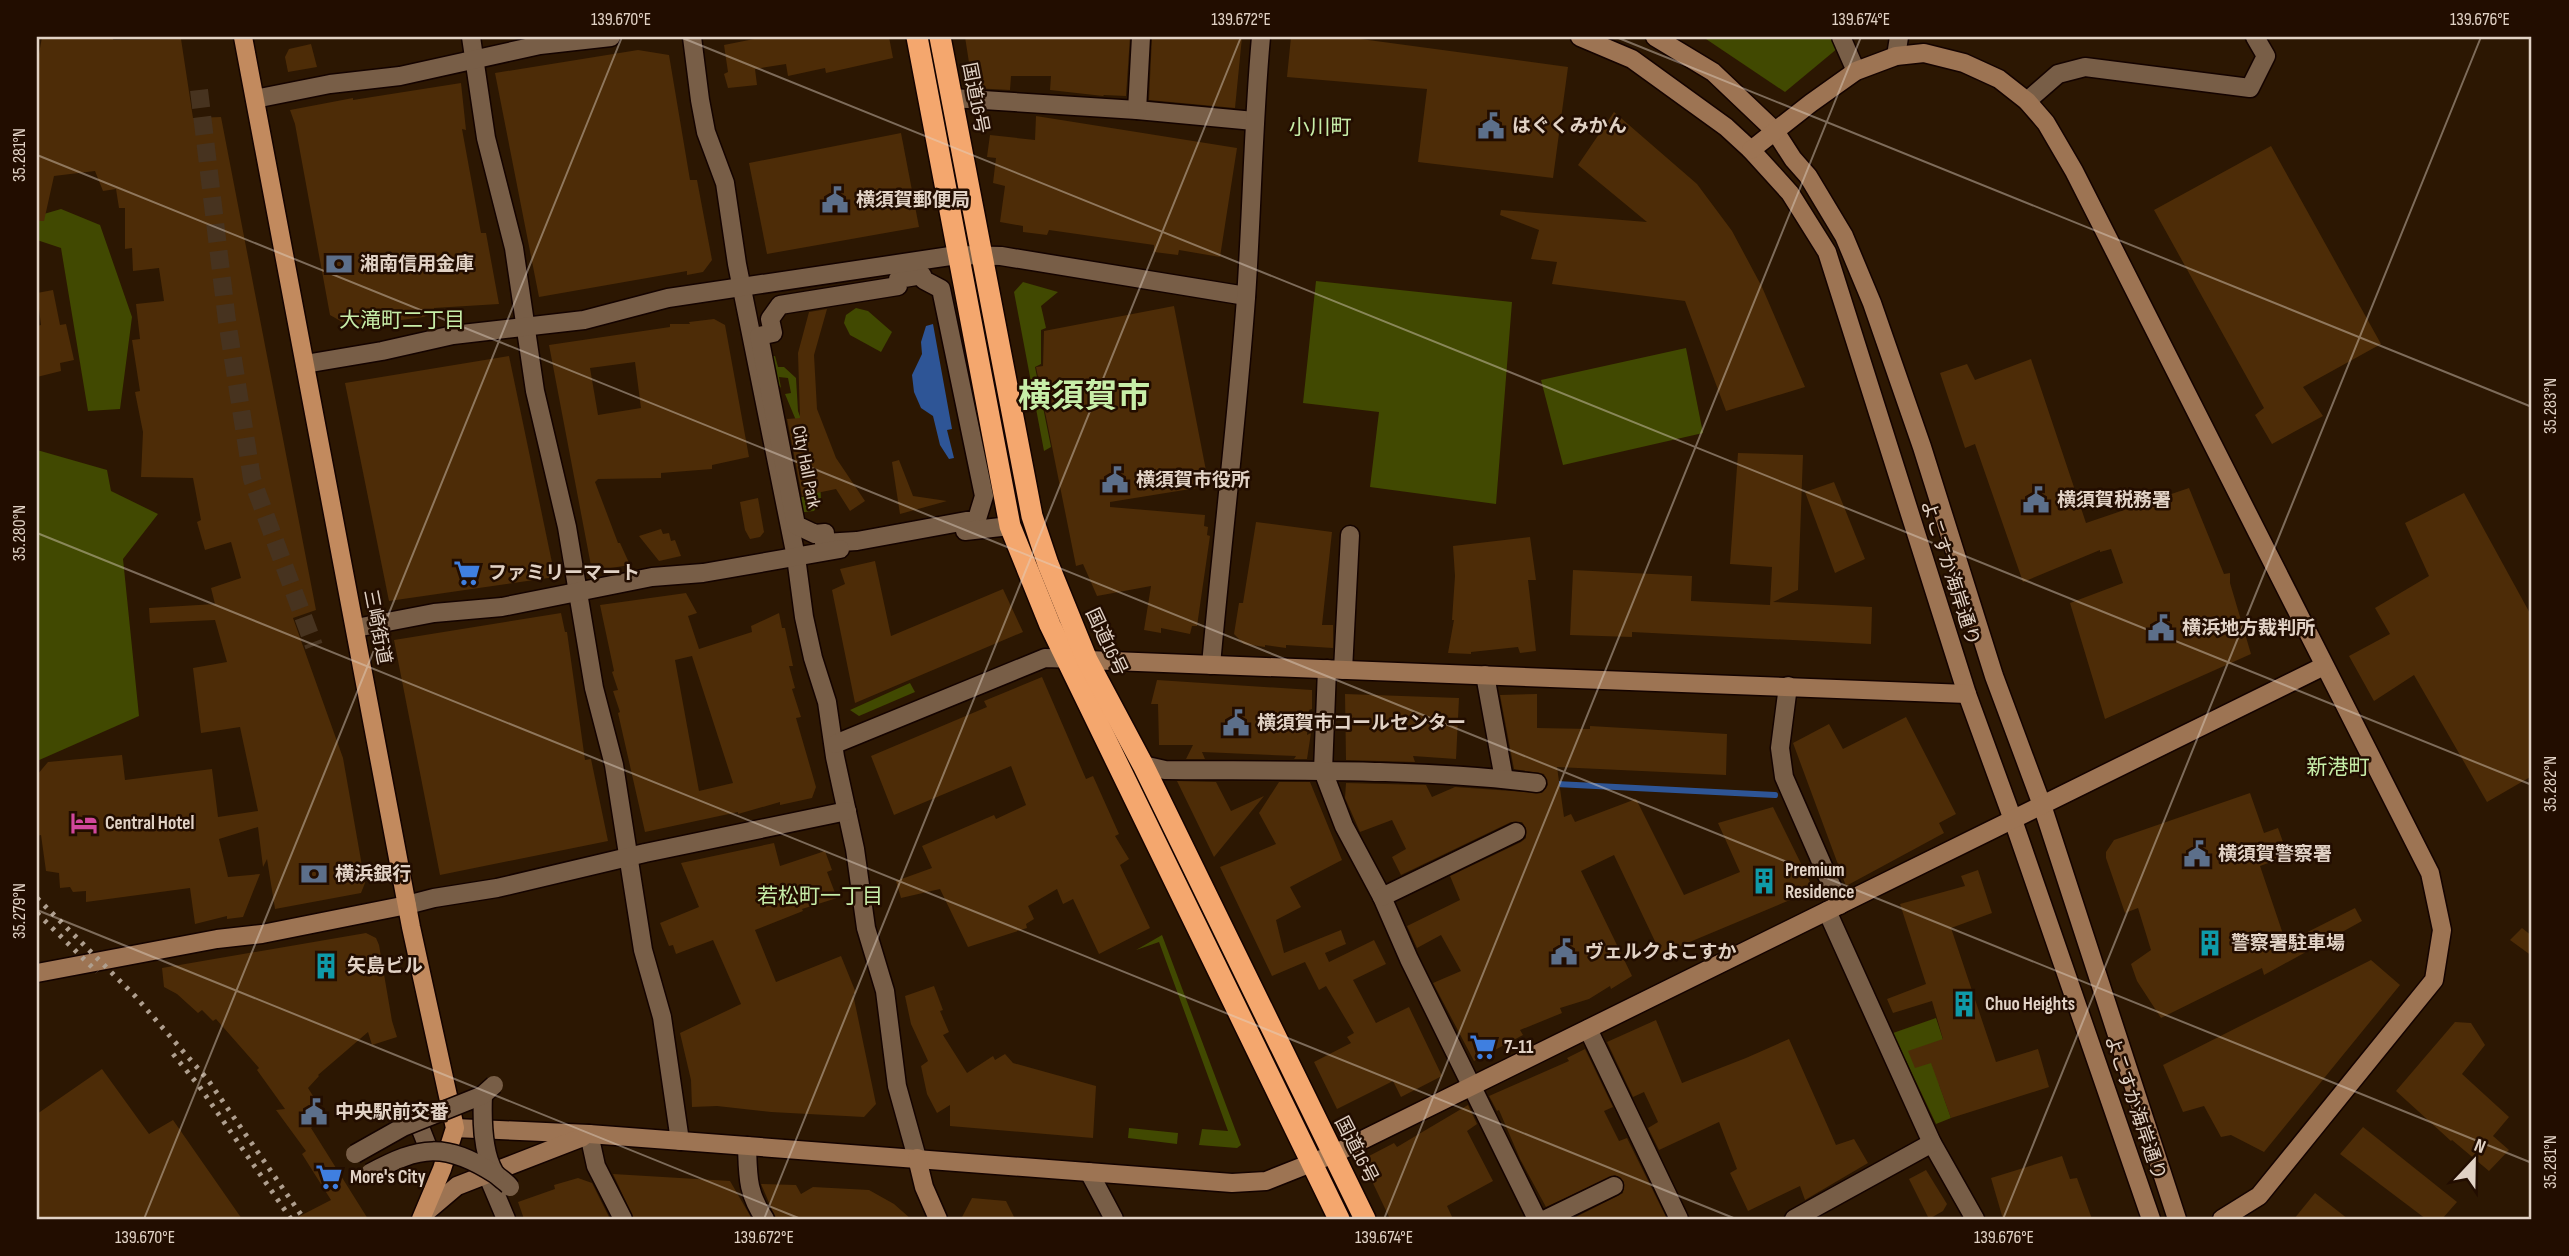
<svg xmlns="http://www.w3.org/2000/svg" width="2569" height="1256" viewBox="0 0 2569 1256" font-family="'Sofia Sans Condensed','Noto Sans JP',sans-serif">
<rect width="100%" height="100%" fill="#2c1702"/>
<g fill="#414901">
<path d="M1703 37H1831L1838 48 1785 92Z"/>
<path d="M61 209 100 225 132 317 120 409 88 411 61 248 37 240V216Z"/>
<path d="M1316 281 1512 302 1496 504 1370 487 1379 412 1303 403Z"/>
<path d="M1023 282 1058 292 1041 306 1046 328 1041 330V364L1035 367 1051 447 1044 451 1014 292Z"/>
<path d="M856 308 868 311 892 332 881 352 850 335 844 323 846 315Z"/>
<path d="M1686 348 1703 433 1563 465 1541 380Z"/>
<path d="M775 356 778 367H784L796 378 798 411 823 477 820 483 821 499 814 511 796 513V499L811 494 795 418 785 394 791 393 788 378 779 377 781 388 768 371V357Z"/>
<path d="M37 450 107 470 111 491 158 514 123 559 139 716 37 761Z"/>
<path d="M910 683 915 692 859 716 850 710Z"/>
<path d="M1162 935 1241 1145 1237 1148 1199 1145 1202 1129 1228 1131 1159 942 1136 950Z"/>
<path d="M1936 1018 1955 1076 1939 1084 1951 1118 1936 1124 1893 1033Z"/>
<path d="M1129 1128 1178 1133 1177 1144 1128 1138Z"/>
</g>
<path fill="#2e5596" d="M933 324 952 429 947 430 954 458 949 459 940 445 933 416 921 408 914 392 912 375 922 354 921 342 926 326Z"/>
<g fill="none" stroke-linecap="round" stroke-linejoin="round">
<path stroke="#2e5596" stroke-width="6" d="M1556 784 1775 795"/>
</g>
<g fill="#4d2c07" fill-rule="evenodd">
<path d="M42 37H114L113 40 181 39 193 118 221 117 316 610 293 618 343 758 365 883 361 893 275 909 267 859 263 867 258 827 219 839 228 877 260 874 243 917 227 919V916L195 924 190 888 86 902V891L73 892 70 887 60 888 59 873 46 871 41 835 37 836V775L48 762 122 755 125 780 212 769 218 817 258 811 240 727 201 733 193 668 227 662 215 620 150 623 149 608 215 604 211 588 241 578 231 542 205 550 197 522 201 520 193 478 141 477 143 432 135 392 140 391 132 340 140 339 136 304 164 301 159 268 133 271 132 248 125 249V208H119L116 189 103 191 95 171 54 176 44 221H37V65Z"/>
<path d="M764 37H889L893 58 826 73 825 68 788 76 786 64 755 69 757 85 728 88 724 74 728 72 724 45Z"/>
<path d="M965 37H1130L1126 96 1104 95 1103 96 1050 90 1051 76H1011L1010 90 973 88Z"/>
<path d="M1152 37H1242L1235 108 1149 100Z"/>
<path d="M1291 37H1346L1568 67 1553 178 1418 162 1427 89 1287 77Z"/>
<path d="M311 44 317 67 288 72 285 57 289 49Z"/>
<path d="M638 50 669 55 690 180H697L712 260 703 272 687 275V271L539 297 495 73Z"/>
<path d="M461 83 466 130 462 129 481 233H486L499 304 434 308 435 313 423 317 351 327 330 315 295 124 290 110 353 98V100Z"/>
<path d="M1614 112 1697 184 1732 231 1762 287 1805 387 1726 411 1685 301 1552 284 1557 262 1531 259 1539 230 1500 215 1501 210 1647 222 1578 165Z"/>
<path d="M1036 116 1237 148 1220 257 1179 250 1178 255 1154 252V245L1049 230 1047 235 1023 232V226L1000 222 1005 186 993 183 996 158 987 157 990 135 1035 140Z"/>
<path d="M901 133 919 227 767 254 749 163Z"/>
<path d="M2271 146 2381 344 2303 387 2323 416 2272 444 2255 415 2264 408 2154 210Z"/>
<path d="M53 290 60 325 66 324 74 360 60 363 61 371 37 377V326L41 325 37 293Z"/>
<path d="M1174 306 1209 486 1110 502V507L1205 515 1204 526 1208 527 1207 535 1210 536 1197 626H1192L1190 634 1161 628V633L1144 630 1151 586 1097 596 1083 564 1076 566 1036 367 1043 366 1044 331Z"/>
<path d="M827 309 814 355 817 409 836 458 865 501 850 511 836 489 802 496 787 419 800 418 798 353 809 312Z"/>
<path d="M714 319 725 325 749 457 712 465V469L661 473V478L598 479 595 482 618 543H620L630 565 592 571 549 345 670 327V324H690L689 322ZM635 362 641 408 598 415 590 368Z"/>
<path d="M509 356 555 577 389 601 345 383Z"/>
<path d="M2031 359 2086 523 2189 488 2224 574 2230 573V583L2251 654 2105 719 2070 603 2123 583 2111 549 2100 552V550L2023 582 1975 444 1965 448 1940 373 1967 364 1975 380Z"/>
<path d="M1738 453 1803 455 1798 590 1773 602 1872 607 1871 644 1632 632V637L1570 635 1573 570 1692 576 1691 601 1770 605 1772 567 1730 564Z"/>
<path d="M899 460 913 496 947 501 900 514 892 462Z"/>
<path d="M1834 482 1865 559 1835 573 1805 492Z"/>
<path d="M2464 493 2532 617V776L2487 802 2414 675 2374 701 2349 656 2390 634 2375 608 2429 576 2405 523Z"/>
<path d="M758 498 764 532 760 537 750 539 745 530 740 502Z"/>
<path d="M1256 522 1332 532 1322 625H1333V648L1286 645V648L1265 645V647L1244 644 1234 634 1239 603H1243Z"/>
<path d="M661 529 663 534 669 533 671 541 675 540 681 556 659 561 639 536Z"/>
<path d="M1530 537 1536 580H1528L1536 651 1520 653 1518 647 1471 652V654L1448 653 1454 620H1452L1455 576 1453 546Z"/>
<path d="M875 561 891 636 1003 589 1023 632 855 703 832 590 845 584 840 569Z"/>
<path d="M686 593 697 613 688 616 699 649 752 632 751 626 779 613 782 628H785L793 666H789L795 688 792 689 801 717 796 718 816 787 812 798 780 805V802L738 814V812L645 832 618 713 620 712 613 691 618 690 612 672 614 671 600 605ZM692 656 733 783 699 791 675 660Z"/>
<path d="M561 613 565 632H567L585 760 591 759 608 841 440 875 394 640Z"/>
<path d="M1042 677 1086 779 1093 776 1119 834 1115 836 1129 859 1120 865 1150 928 1099 954 1073 899 1063 904 1057 889 1028 906 1034 919 1026 924 1027 928 968 947 940 889 901 898 896 881 932 868 922 846 994 815 996 819 1026 805 1011 766 894 815 871 756 987 707 984 701Z"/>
<path d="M1157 680 1312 690V709L1309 710 1307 735 1311 733 1307 759H1294L1296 756 1202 752 1205 759H1186L1193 745H1159L1158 704H1151Z"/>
<path d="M1345 694 1459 698 1456 759 1413 756 1415 762 1346 760Z"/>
<path d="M1537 694V728L1590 729V726L1727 734 1726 775 1557 767 1564 817 1571 814 1575 822 1636 799 1684 895 1740 872 1718 823 1773 807 1814 890 1661 954 1614 855 1581 871 1632 976 1611 989 1610 986 1589 999 1560 1008 1562 1013 1520 1030 1523 1035 1474 1061 1433 983 1461 971 1441 935 1417 948 1407 926 1460 900 1450 876 1521 842 1526 838V828L1522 822H1511L1401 875 1392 857 1406 849 1392 820 1360 832 1345 798 1346 783 1426 785 1432 797 1455 787 1542 793 1548 785 1544 774 1514 769 1500 695Z"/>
<path d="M1906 717 1956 814 1939 823 1944 833 1846 886 1793 743 1829 724 1843 749Z"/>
<path d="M1177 781 1216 782 1231 811 1264 796 1214 857Z"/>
<path d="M1279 782H1310L1342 860 1290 887 1301 907 1276 920 1284 953 1341 930 1346 944 1325 953 1329 962 1374 940 1386 964 1353 980 1376 1023 1409 1007 1442 1076 1401 1097 1393 1081 1337 1109 1314 1062 1351 1043 1347 1037 1354 1033 1326 986 1319 990 1305 962 1272 976 1220 867 1276 844 1259 813Z"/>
<path d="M2250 793 2264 833 2278 828 2288 856 2260 866 2286 943 2355 908 2362 921 2264 975 2262 968 2161 1018 2137 981 2131 964 2151 950 2138 908 2125 913 2106 858V852L2114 840Z"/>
<path d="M774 843 780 866 825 851 832 870 827 872 837 898 802 909 803 911 755 930 776 982 841 956 856 993 853 994 876 1104 864 1117 771 1112 717 1106 692 1107 691 1080 680 1033 741 1004 713 940 676 954 673 945 669 946 660 923 699 907 681 863Z"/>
<path d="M1978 870 1992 913 1951 928 1996 1062 2038 1049 2049 1087 1951 1118 1931 1063 1915 1068 1908 1051 1943 1039 1932 1001 1893 1013 1887 999 1926 984 1900 904 1965 886 1961 876Z"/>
<path d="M2522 928 2532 936V956L2510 940Z"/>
<path d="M366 933 376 938 379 945 392 1021 397 1037 372 1045 368 1032 318 1075 319 1076 308 1088 327 1118 311 1128 368 1219H294L331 1200 302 1154 306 1151 276 1110 285 1109 257 1070 259 1068 216 1019 213 1021 202 1010 198 1013 177 994 164 987 162 968Z"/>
<path d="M2371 960 2400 985 2264 1152 2231 1135 2221 1137 2204 1106 2183 1112 2163 1065Z"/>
<path d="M934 986 943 1010 940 1011 949 1032 943 1035 967 1073 993 1056 995 1060 1005 1054 1013 1063 1096 1086 1093 1138 950 1126V1105L937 1113 927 1094 921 1066 928 1061 911 1024 905 996Z"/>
<path d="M1656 1020 1682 1083 1746 1058 1789 1039 1836 1145 1854 1139 1868 1163 1805 1200 1800 1186 1748 1211 1730 1173 1737 1169 1719 1122 1659 1150 1648 1128 1658 1122 1644 1092 1633 1097 1607 1042Z"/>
<path d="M2455 1022 2471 1023 2485 1045 2462 1074 2509 1117 2493 1136 2509 1150 2489 1171 2452 1140 2451 1141 2396 1091Z"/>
<path d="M1585 1049 1613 1107 1604 1111 1619 1141 1627 1138 1667 1219H1572L1623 1193 1624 1182 1615 1175 1546 1207 1520 1159 1499 1110 1497 1111 1489 1096 1569 1061 1567 1058Z"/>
<path d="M102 1069 149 1134 173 1120 242 1219H37V1114Z"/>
<path d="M1468 1105 1477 1124 1467 1131 1493 1181 1447 1206 1453 1219H1390L1370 1177 1360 1180 1369 1156 1394 1143 1397 1147Z"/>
<path d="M2363 1127 2457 1202 2442 1219H2426L2340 1154Z"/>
<path d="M2062 1156 2070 1179 2077 1178 2092 1219H2003L1991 1178Z"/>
<path d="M1926 1170 1947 1204 1943 1211 1929 1219 1909 1179Z"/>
<path d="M613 1174 730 1181 752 1219H634Z"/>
<path d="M578 1178 592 1183 610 1219H524L518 1202 555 1189 554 1185Z"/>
<path d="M761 1184 796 1185 801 1194 813 1187 869 1190 894 1204 911 1219H776Z"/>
<path d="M2315 1193 2348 1219H2294Z"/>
<path d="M972 1198 1006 1201 1015 1219H961Z"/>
</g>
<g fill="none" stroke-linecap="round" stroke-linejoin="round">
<path stroke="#47331f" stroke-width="18" stroke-dasharray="18 9" stroke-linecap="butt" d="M199 90 227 321 252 479 314 646"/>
<g stroke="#140300" stroke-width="21">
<g id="street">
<path d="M471 37 486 138 514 248 535 391 567 527 594 688 614 765 643 950 662 1017 680 1141"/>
<path d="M692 37 700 100 706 132 725 183 737 264 796 557 804 617 813 658 827 702 835 757 855 849 866 928 885 991 897 1086 917 1158"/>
<path d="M1841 37 1856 71"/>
<path d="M1896 56 1899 37"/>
<path d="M952 98 1137 110 1254 121"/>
<path d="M255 99 330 84 400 76 540 45 611 37"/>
<path d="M2027 101 2058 74 2085 67 2250 88 2266 56 2255 37"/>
<path d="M1137 110 1141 37"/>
<path d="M922 275 924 280 941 289 984 496 977 519 857 541 824 543 825 533 815 534 796 525 759 336 773 333 770 319 780 305 898 286V279Z"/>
<path d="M305 364 382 351 453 335 584 320 668 298 957 255 1001 256 1246 296"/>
<path d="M965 531 1010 526"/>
<path d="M356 628 434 613 502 607 652 577 703 573 840 549"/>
<path d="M1211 665C1222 542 1237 420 1246 298 1252 211 1253 124 1261 37"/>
<path d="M1327 669 1323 771 1344 826 1382 897 1409 959 1537 1219"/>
<path d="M1343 670 1350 535"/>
<path d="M1485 675 1504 779"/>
<path d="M1788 686 1780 748 1784 777 1840 905"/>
<path d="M835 744 1045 658 1077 659"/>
<path d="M1143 765 1165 770C1287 771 1416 768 1537 783"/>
<path d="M1382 897 1516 832"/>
<path d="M407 905 434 898 497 888 645 853 847 811"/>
<path d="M1827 911 1932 1143 1975 1219"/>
<path d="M1588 1029 1679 1219"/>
<path d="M418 1122 429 1150"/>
<path d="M589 1134 596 1166 623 1219"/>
<path d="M747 1146C748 1176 747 1193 765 1219"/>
<path d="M1089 1172 1114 1219"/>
<path d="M487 1174 506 1219"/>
<path d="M1546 1219 1614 1186"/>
<path d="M1794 1219 1932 1143"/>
</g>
</g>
<g stroke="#140300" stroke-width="21">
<g id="secondary">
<path d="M1580 37 1632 59 1726 127 1751 150 1790 193 1827 252 1967 694 2013 820 2151 1219"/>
<path d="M1655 37 1713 72 1775 131 1793 159 1808 176 1844 236 1872 303 1922 447 1994 676 2042 805 2177 1219"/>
<path d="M1751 150 1811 103 1856 71 1896 56 1924 53 1964 63 1999 79 2027 101 2046 123 2074 171 2430 873 2442 930 2434 980 2259 1196 2222 1219"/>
<path d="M1087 660 1967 694"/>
<path d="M37 973 217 939 262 934 407 905"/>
<path d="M455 1128 589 1134 1232 1183 1266 1181 1334 1154 2324 666"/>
<path d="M917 1158 924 1187 938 1219"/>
<path d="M424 1214 457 1186 583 1137"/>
</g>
</g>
<g stroke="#140300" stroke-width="21">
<path id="primary" d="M243 37 411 927 455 1128 442 1169 421 1219"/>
</g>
<g stroke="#140300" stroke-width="24">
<g id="highway">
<path d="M917 37 1010 526 1050 625 1339 1219"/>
<path d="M940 37 1032 516 1048 564 1087 660 1143 765 1365 1219"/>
</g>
</g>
<use href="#street" stroke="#785e47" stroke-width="18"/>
<use href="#secondary" stroke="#9d7453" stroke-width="18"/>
<use href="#primary" stroke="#c28a5e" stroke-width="18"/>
<use href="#highway" stroke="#f4a76e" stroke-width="21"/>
<g stroke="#af9f8f" stroke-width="5" stroke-dasharray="3.5 7" stroke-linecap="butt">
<path d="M37 898 135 996 208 1080 304 1219"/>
<path d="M37 913 97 972"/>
<path d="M173 1054 199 1086 291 1219"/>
</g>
<g stroke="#140300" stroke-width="21" stroke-linecap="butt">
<g id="street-bridge">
<path d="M483 1095C482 1119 482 1151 494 1172 498 1178 506 1181 510 1187"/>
<path d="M355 1154 403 1127 483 1095 494 1085"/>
<path d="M370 1173C420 1146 445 1142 495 1174"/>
</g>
</g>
<use href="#street-bridge" stroke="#785e47" stroke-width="18"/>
</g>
<path fill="none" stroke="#e1d2c5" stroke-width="2" stroke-opacity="0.45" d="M680 37 2532 785M1616 37 2532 407M37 155 2532 1163M37 533 1736 1219M37 910 801 1219M144 1219 622 37M764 1219 1241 37M1384 1219 1861 37M2003 1219 2481 37"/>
<defs>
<g id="civic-bare" transform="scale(2.1)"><path d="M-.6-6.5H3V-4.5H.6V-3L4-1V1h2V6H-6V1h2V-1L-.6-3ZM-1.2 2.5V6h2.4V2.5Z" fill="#5c6f8a" stroke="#220d00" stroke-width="2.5" paint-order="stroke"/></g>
<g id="bank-bare" transform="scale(2.1)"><path d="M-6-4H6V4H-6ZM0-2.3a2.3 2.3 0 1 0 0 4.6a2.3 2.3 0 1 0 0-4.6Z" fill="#5c6f8a" stroke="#220d00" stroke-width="2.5" paint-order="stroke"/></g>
<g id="supermarket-bare" transform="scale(2.1)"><path d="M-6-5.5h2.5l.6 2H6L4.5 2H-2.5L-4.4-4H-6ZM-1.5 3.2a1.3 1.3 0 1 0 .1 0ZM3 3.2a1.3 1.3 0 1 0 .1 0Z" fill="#3f7fe0" stroke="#220d00" stroke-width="2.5" paint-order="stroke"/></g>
<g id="hotel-bare" transform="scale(2.1)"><path d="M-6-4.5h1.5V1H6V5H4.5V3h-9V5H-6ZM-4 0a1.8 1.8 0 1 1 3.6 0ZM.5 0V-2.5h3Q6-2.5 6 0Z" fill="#d1479c" stroke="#220d00" stroke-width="2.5" paint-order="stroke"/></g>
<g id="building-bare" transform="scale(2.1)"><path d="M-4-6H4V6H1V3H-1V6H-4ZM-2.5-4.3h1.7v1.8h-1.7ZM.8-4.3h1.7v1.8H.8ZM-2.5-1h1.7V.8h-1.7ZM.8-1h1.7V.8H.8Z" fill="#0f9aa8" stroke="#220d00" stroke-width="2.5" paint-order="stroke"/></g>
</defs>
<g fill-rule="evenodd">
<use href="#civic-bare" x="1491" y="126"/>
<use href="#civic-bare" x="835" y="200"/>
<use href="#bank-bare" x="339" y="264"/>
<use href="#civic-bare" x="1115" y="480"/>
<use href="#civic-bare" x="2036" y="500"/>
<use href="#supermarket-bare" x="467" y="573"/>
<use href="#civic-bare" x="2161" y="628"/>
<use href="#civic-bare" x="1236" y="723"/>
<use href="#hotel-bare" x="84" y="823"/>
<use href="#civic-bare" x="2197" y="854"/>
<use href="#bank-bare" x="314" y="874"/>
<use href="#building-bare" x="1764" y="881"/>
<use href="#building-bare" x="2210" y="943"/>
<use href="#civic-bare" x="1564" y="952"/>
<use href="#building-bare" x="326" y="966"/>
<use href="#building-bare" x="1964" y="1004"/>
<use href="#supermarket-bare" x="1483" y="1047"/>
<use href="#civic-bare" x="314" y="1112"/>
<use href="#supermarket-bare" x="329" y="1177"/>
</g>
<g text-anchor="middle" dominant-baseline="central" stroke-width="5" stroke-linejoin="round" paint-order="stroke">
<g font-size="19" fill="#e1d2c5" stroke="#220d00">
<text transform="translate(975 98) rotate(79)">国道16号</text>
<text transform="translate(806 467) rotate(79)">City Hall Park</text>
<text transform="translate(1950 573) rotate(72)">よこすか海岸通り</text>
<text transform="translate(377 627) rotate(79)">三崎街道</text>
<text transform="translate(1106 642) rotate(65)">国道16号</text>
<text transform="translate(2135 1108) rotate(71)">よこすか海岸通り</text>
<text transform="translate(1356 1150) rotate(63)">国道16号</text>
</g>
<g font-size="19" font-weight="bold" fill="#e1d2c5" stroke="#220d00" text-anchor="start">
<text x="1512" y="126">はぐくみかん</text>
<text x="856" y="200">横須賀郵便局</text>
<text x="360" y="264">湘南信用金庫</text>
<text x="1136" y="480">横須賀市役所</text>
<text x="2057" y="500">横須賀税務署</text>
<text x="488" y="573">ファミリーマート</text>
<text x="2182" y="628">横浜地方裁判所</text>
<text x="1257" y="723">横須賀市コールセンター</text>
<text x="105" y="823">Central Hotel</text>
<text x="2218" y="854">横須賀警察署</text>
<text x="1785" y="870">Premium<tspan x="1785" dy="22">Residence</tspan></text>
<text x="335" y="874">横浜銀行</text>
<text x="2231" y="943">警察署駐車場</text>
<text x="1585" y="952">ヴェルクよこすか</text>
<text x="347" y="966">矢島ビル</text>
<text x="1985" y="1004">Chuo Heights</text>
<text x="1504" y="1047">7-11</text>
<text x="335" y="1112">中央駅前交番</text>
<text x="350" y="1177">More's City</text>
</g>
<g font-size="21" fill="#c7eea8" stroke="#220d00">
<text x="1320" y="127">小川町</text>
<text x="402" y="320">大滝町二丁目</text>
<text x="2338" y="767">新港町</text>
<text x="820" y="896">若松町一丁目</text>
</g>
<g font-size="33" font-weight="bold" fill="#c7eea8" stroke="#220d00">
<text x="1084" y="397">横須賀市</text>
</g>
</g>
<rect width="2569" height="1256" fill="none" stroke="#220d00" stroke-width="77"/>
<g transform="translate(2474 1161) rotate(22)" stroke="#220d00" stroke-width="5" paint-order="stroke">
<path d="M0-5L12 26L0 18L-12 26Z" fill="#e1d2c5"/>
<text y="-10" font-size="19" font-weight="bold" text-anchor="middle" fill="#e1d2c5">N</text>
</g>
<rect x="38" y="38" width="2492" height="1180" fill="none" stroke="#e1d2c5" stroke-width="2.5"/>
<g font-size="18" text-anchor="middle" fill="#e1d2c5">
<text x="621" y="25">139.670°E</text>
<text x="1241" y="25">139.672°E</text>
<text x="1861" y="25">139.674°E</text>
<text x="2480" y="25">139.676°E</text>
<text transform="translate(19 155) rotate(-90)" y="6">35.281°N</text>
<text transform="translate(2550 406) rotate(-90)" y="6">35.283°N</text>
<text transform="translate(19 533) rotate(-90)" y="6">35.280°N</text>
<text transform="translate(2550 784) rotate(-90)" y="6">35.282°N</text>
<text transform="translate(19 911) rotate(-90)" y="6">35.279°N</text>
<text transform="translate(2550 1162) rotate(-90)" y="6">35.281°N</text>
<text x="145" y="1243">139.670°E</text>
<text x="764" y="1243">139.672°E</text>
<text x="1384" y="1243">139.674°E</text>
<text x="2004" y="1243">139.676°E</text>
</g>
</svg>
